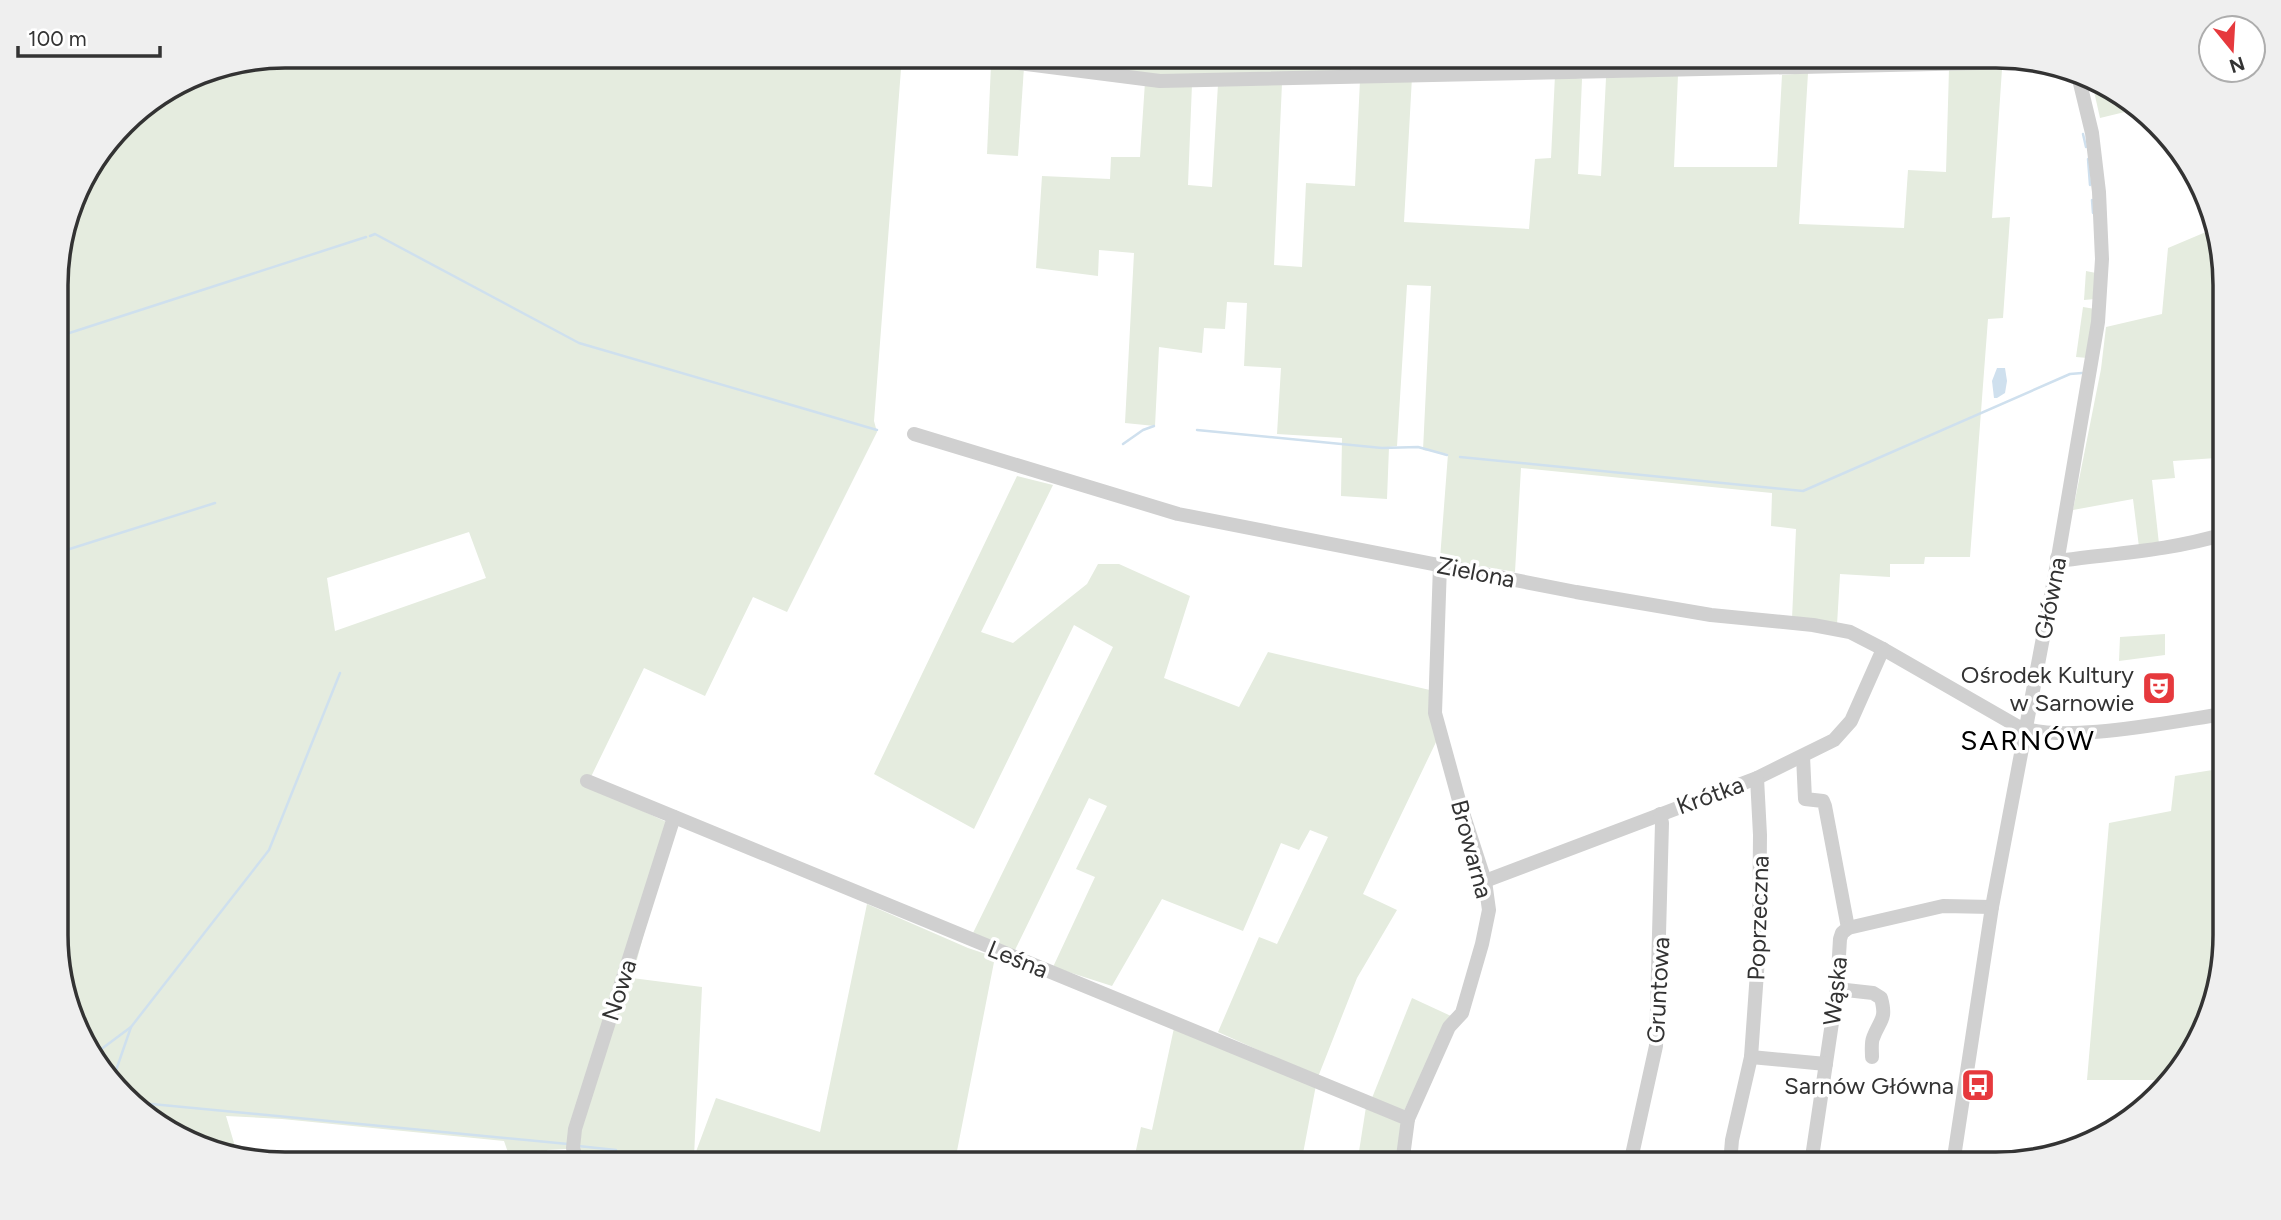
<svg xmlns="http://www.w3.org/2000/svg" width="2281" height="1220" viewBox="0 0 2281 1220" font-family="Figtree,sans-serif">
<rect width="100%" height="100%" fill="#fff"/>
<g fill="#e5ecdf" fill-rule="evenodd">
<path d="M285 56H902L874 421 877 432 787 612 753 597 705 696 644 668 587 785 673 825 632 978 702 987 694 1157 716 1098 820 1132 867 904 968 948 995 957 957 1151 999 1161V1164H573L567 1149 547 1150 551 1164H512L504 1141 282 1119 226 1116 237 1153 183 1140 95 1063 58 965 57 270 79 184 134 113 198 73ZM469 532 486 578 335 631 327 578Z"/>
<path d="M999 56H1351V75L1162 78Z"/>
<path d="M1465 56H1907V61L1667 62 1449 69Z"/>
<path d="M991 65 1024 67 1018 156 987 154Z"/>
<path d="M1949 69H2002L1992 218 2010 217 2003 318 1988 319 1970 557H1925L1924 564H1890V577L1840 574 1837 625 1792 619 1796 529 1771 526 1772 493 1521 468 1515 572 1440 559 1448 454 1423 450 1431 286 1407 285 1397 446 1389 447 1387 499 1341 496 1342 438 1277 434 1281 368 1244 366 1247 303 1227 302 1225 329 1204 328 1202 353 1159 347 1155 426 1125 423 1134 253 1099 250 1098 276 1036 268 1042 176 1110 179 1111 157H1140L1145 82 1192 84 1188 185 1212 187 1218 84 1282 83 1274 265 1302 267 1306 183 1355 186 1360 80 1412 77 1404 222 1529 229 1535 159 1551 158 1555 75 1582 79 1578 174 1601 176 1606 78 1678 75 1674 167H1777L1782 75 1808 73 1799 224 1904 228 1908 170 1946 172Z"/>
<path d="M2091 78 2098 80 2133 110 2100 118Z"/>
<path d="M2213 229 2223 255 2224 435H2215L2216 458 2173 461 2175 478 2152 480 2159 544 2139 547 2133 499 2073 510 2101 369 2106 327 2162 314 2168 248Z"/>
<path d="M2086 271 2096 273 2095 299 2084 300Z"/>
<path d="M2083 307 2095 309 2088 358 2076 357Z"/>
<path d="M1017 476 1053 485 981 632 1013 643 1087 584 1098 564H1119L1190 596 1164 678 1239 707 1268 652 1434 691 1437 740 1363 894 1397 910 1357 978 1318 1077 1218 1032 1259 937 1277 944 1328 837 1310 830 1299 850 1281 843 1243 931 1162 899 1112 986 1053 967 1095 877 1076 869 1107 806 1089 798 1015 950 973 933 1113 647 1074 625 974 829 874 774Z"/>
<path d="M2165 634V655L2119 661 2120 637Z"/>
<path d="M2225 768V935L2201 1037 2163 1080H2087L2109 823 2171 811 2175 776Z"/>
<path d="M1412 998 1451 1016 1404 1111 1372 1098Z"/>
<path d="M1174 1028 1316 1085 1301 1164H1234L1201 1152 1227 1164H1133L1141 1127 1152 1130Z"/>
<path d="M1366 1107 1396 1119 1401 1124 1398 1164H1357Z"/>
</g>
<path fill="#cfe0ee" d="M1997 368H2005L2007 381 2005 393 1997 398H1994L1992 381Z"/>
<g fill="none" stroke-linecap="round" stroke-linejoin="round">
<g stroke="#cfe0ee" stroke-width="2.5">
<path d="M2083 134 2086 147"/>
<path d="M2088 159 2090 185"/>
<path d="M2092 200 2093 213"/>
<path d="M370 236 375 234 579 343 877 430"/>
<path d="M57 337 366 237"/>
<path d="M1197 430 1382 448 1418 447 1447 455"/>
<path d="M1123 444 1143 430 1154 426"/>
<path d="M1460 457 1803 491 2070 374 2082 373"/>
<path d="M57 553 215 503"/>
<path d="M92 1056 131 1027"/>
<path d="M113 1079 131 1027 269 850 340 673"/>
<path d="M141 1103 568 1144"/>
<path d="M578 1146 616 1150"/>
</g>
<g stroke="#d0d0d0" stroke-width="14">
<path d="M963 56 1160 81 2024 62"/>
<path d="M1419 56V75"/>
<path d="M914 434 1178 514 1576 592 1711 615 1813 625 1850 632 1883 649 2017 726C2061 745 2174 721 2224 714"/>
<path d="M2057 558 2065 560C2118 553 2173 550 2224 534"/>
<path d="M1803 756 1805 799 1823 801 1825 806 1848 928 1842 933 1840 939 1837 989 1811 1164"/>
<path d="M587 781 1408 1119"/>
<path d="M1485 881 1757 778 1834 740 1851 721 1883 649"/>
<path d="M1848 928 1943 906 1992 907"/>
<path d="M1837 989 1873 993 1881 998C1887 1020 1880 1019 1873 1038 1871 1043 1872 1051 1872 1057"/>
<path d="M1751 1057 1826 1064"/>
<path d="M1953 1162 2020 1160"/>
<path d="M578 1164 573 1148 575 1129 674 817"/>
<path d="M1402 1164 1408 1119 1449 1027 1462 1013 1482 944 1489 910 1485 881 1460 804 1435 713 1440 565"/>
<path d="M1630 1164 1656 1046 1662 823 1660 814"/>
<path d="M1730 1164 1732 1140 1751 1057 1759 944 1760 835 1757 778"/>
<path d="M1953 1164 1992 907 2056 569 2098 322 2102 259 2099 192 2092 133 2078 75"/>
</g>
</g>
<defs>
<g id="theatre-square" transform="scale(1.75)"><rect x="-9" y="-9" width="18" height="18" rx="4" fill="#e6393d" stroke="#fff"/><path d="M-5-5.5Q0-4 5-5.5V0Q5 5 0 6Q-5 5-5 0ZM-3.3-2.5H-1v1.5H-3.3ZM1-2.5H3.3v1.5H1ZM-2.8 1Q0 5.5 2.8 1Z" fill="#fff"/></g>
<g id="bus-square" transform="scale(1.75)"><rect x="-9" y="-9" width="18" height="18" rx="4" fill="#e6393d" stroke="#fff"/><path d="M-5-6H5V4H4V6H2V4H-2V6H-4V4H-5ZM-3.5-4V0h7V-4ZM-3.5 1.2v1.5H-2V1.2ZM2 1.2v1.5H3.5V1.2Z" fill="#fff"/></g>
</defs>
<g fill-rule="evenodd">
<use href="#theatre-square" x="2159" y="688"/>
<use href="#bus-square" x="1978" y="1085"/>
</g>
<g text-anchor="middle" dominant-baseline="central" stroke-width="7" stroke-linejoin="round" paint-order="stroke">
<g font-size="24" fill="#333" stroke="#fff">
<text transform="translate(1476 572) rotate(11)">Zielona</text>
<text transform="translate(2050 598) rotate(-79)">Główna</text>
<text transform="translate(1710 795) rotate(-20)">Krótka</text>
<text transform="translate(1472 849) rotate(75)">Browarna</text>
<text transform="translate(1758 918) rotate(-88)">Poprzeczna</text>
<text transform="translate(1018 959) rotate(22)">Leśna</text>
<text transform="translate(619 990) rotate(-72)">Nowa</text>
<text transform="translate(1658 990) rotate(-87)">Gruntowa</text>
<text transform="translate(1835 991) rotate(-84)">Wąska</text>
</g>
<g font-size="24" fill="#333" stroke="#fff" text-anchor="end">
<text x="2134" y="674">Ośrodek Kultury<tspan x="2134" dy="28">w Sarnowie</tspan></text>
<text x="1954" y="1085">Sarnów Główna</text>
</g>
<g font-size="28" letter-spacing="2" fill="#000" stroke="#fff">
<text x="2028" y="740">SARNÓW</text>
</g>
</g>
<path d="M0 0H2281V1220H0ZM285 68H1996A217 217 0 0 1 2213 285V935A217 217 0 0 1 1996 1152H285A217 217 0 0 1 68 935V285A217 217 0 0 1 285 68Z" fill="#efefef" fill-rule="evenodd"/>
<path fill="none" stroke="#333" stroke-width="3.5" d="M285 68H1996A217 217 0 0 1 2213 285V935A217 217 0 0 1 1996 1152H285A217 217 0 0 1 68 935V285A217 217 0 0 1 285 68Z"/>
<g transform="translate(2232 49) rotate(162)"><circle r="33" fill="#ffffff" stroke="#adadad" stroke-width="2"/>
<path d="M0-5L12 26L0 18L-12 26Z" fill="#e6393d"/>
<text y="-10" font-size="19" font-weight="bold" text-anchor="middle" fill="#333333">N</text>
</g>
<path d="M18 46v10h142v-10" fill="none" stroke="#333333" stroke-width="3.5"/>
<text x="28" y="46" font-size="21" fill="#333333" stroke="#ffffff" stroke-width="5" paint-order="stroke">100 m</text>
</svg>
